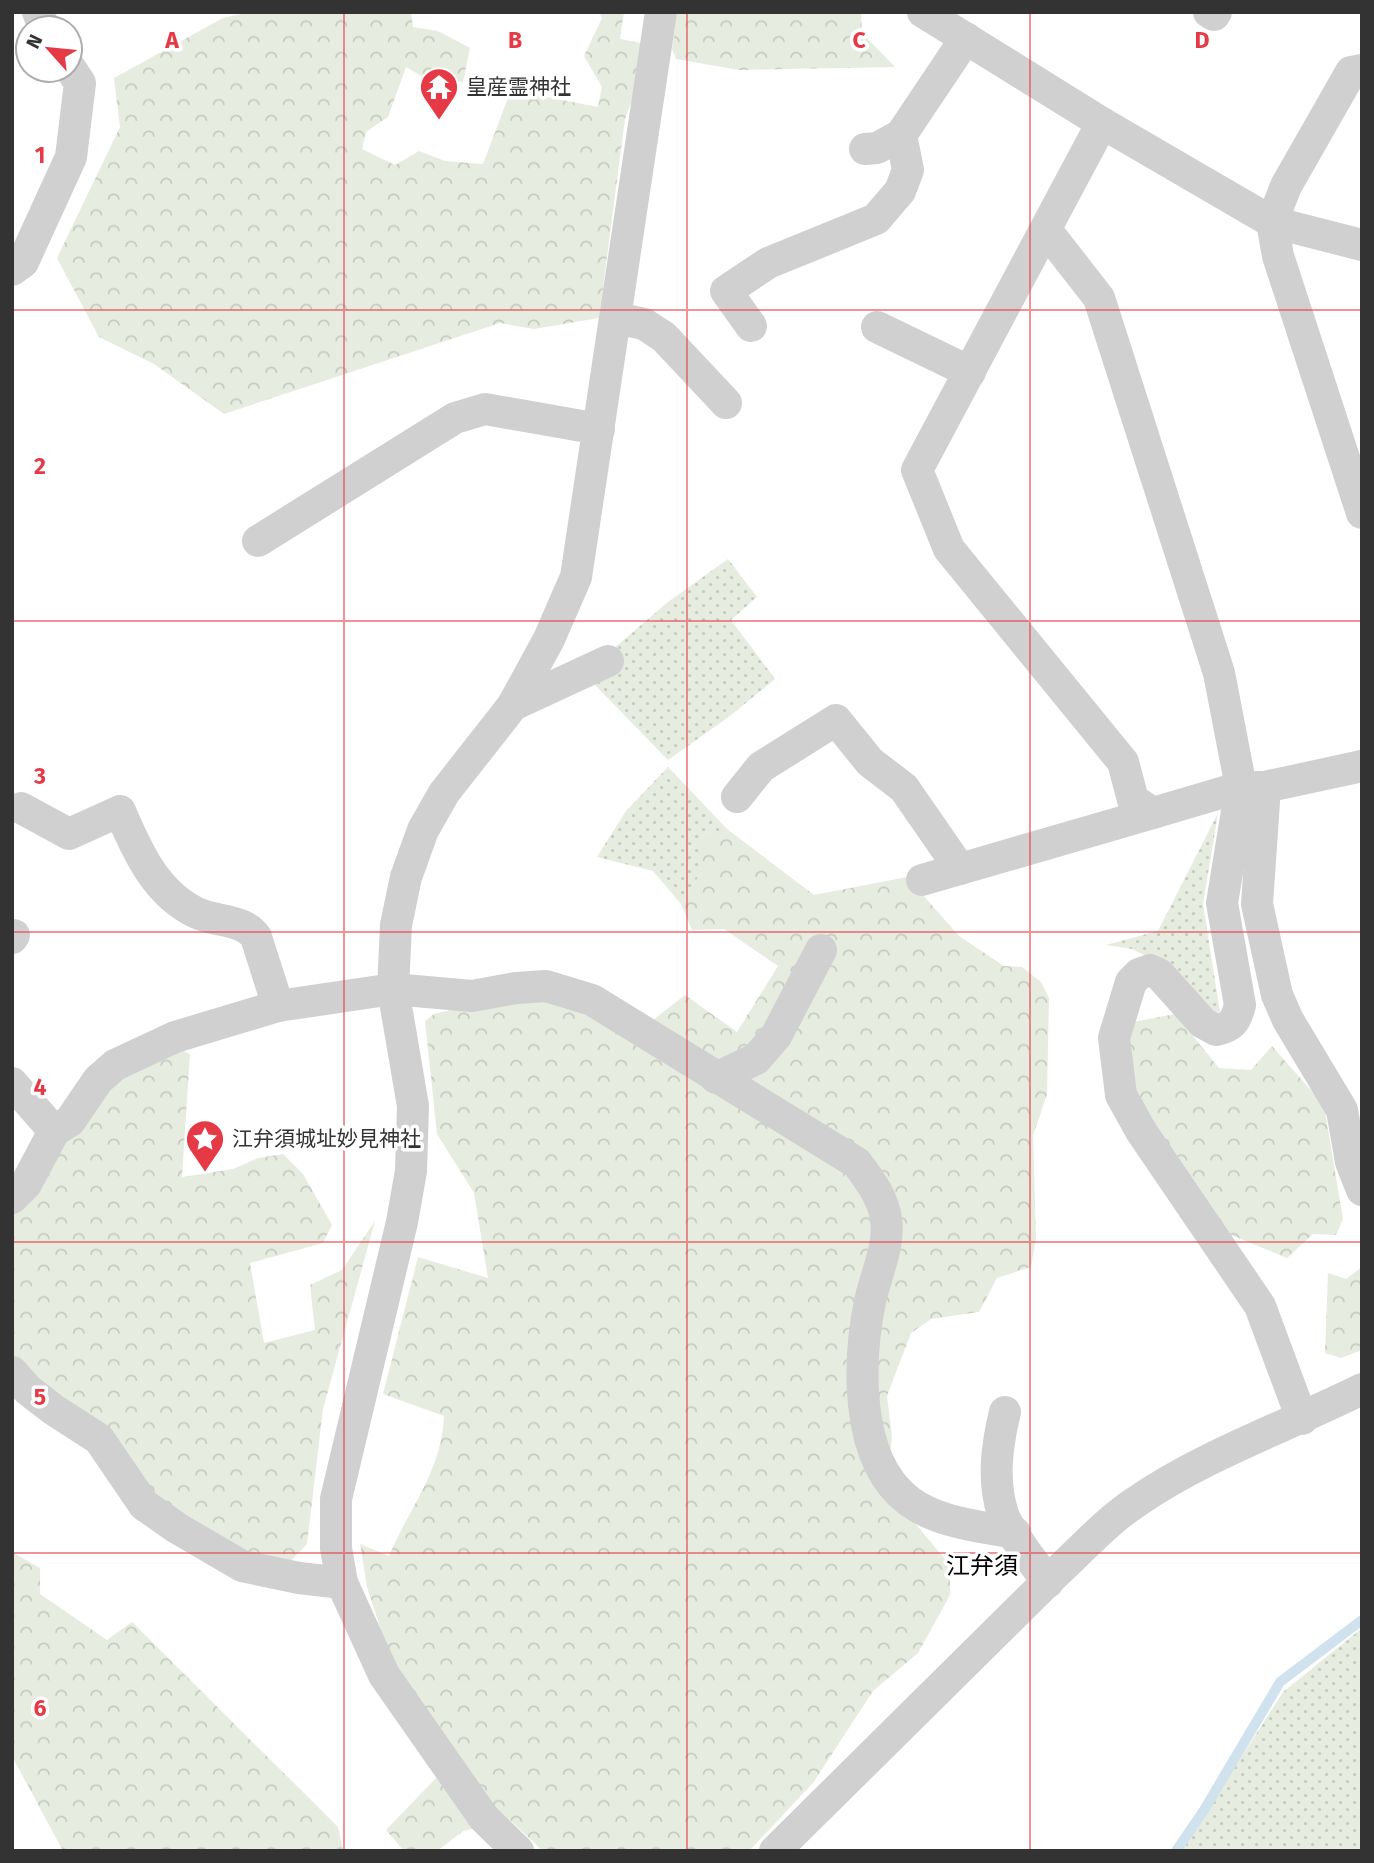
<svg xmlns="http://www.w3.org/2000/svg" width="1374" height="1863" viewBox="0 0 1374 1863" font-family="'Fira Sans','Noto Sans JP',sans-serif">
<defs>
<pattern id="green-dots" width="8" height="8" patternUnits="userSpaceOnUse" patternTransform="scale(1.75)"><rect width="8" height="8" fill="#e6ecdf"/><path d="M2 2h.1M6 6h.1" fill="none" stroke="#c6cbc0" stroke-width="1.8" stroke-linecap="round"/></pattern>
<pattern id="forest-crowns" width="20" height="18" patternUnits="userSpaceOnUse" patternTransform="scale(1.75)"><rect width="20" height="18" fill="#e6ecdf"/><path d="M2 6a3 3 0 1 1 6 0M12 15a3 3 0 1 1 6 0" fill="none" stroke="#c6cbc0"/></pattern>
</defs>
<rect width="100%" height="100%" fill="#fff"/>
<g fill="url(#green-dots)">
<path d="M728 559 757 597 731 620 775 679 730 716 668 760 593 683 613 649 668 602Z"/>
<path d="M668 767 727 829 701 836V873L681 904 653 871 597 857 626 811Z"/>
<path d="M1218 813 1203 904 1220 1012H1213L1162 964 1132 949 1106 945 1158 931Z"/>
<path d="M1362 1628V1851H1181L1283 1692Z"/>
</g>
<g fill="url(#forest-crowns)">
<path d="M250 12H411L413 27 438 31 470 48 463 82 428 80 406 67 388 117 366 132 362 149 395 165 419 151 445 161 483 164 511 90 598 107 602 87 584 56 602 18 599 12H624L620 39 646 44 637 87 625 119 599 318 534 329 500 323 224 414 154 364 99 337 57 258 120 127 114 78 223 18Z"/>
<path d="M677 12H861L862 33 895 67 739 70 676 59 672 49Z"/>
<path d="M727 829 814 895 907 877 959 936 1004 966 1022 967 1041 982 1049 998 1047 1094 1033 1136 1036 1239 1031 1267 997 1278 979 1312 931 1319 911 1333 887 1396 892 1438 888 1473 889 1492 950 1565V1595L918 1653 873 1691 813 1783 749 1851H543L510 1820 463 1831 437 1851H404L386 1830 441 1773 380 1627 367 1587 360 1544 389 1556C410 1507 442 1470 444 1416L383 1394 418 1257 488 1278 474 1193 437 1134 425 1021 434 1014 486 1001 545 997 634 1035 685 995 737 1032 778 966 724 929 692 930 681 904 701 873V836Z"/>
<path d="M1175 1014 1219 1068 1251 1070 1272 1046 1324 1105 1343 1219 1336 1235 1313 1234 1287 1258 1221 1231 1131 1087 1127 1023Z"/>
<path d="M178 1048 190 1054 182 1177 233 1169 258 1158 283 1154 303 1174 332 1225 323 1243 250 1263 264 1343 315 1330 310 1285 342 1270 375 1221 323 1409 307 1544 292 1560 264 1563 149 1493 35 1386 12 1359V1204L54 1150 137 1062Z"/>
<path d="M1362 1267V1350L1341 1358 1325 1353 1328 1273 1346 1279Z"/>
<path d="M12 1552 40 1568V1594L107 1640 132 1622 338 1827 343 1851H63L12 1756Z"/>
</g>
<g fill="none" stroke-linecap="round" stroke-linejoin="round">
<path stroke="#cfe2ee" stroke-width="10" d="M1176 1851 1204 1810 1280 1682 1362 1620"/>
<g stroke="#d0d0d0" stroke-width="32">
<path d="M38 12 44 28"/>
<path d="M923 12 1102 123 1272 222 1362 245"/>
<path d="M1209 12 1214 15 1216 12"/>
<path d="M1362 70 1351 72 1286 186 1272 222 1278 256 1362 513"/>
<path d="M1102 123 917 470 949 549 1123 762 1133 800 1153 813 1241 787H1265L1362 766"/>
<path d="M865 149 877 148 901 135"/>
<path d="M1046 230 1099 298 1219 673 1241 787 1222 903 1240 1005C1236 1021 1232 1027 1216 1030L1203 1023 1159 974 1150 970 1139 974 1131 982 1114 1038 1121 1095 1141 1131 1260 1306 1302 1419"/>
<path d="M12 270 23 262 71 157 80 83 70 68"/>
<path d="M616 318 644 324 664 337 726 403"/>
<path d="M751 326 726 291 768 263 876 219 900 191 908 170 901 135 966 38"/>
<path d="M877 327 970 372"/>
<path d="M258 541 455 418 485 409 599 429"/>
<path d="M513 705 608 661"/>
<path d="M1265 787 1257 904 1277 995 1288 1020 1342 1110 1351 1162 1362 1190"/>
<path d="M737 797 761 767 836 720 870 762 904 788 960 869"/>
<path d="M21 808 69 834 120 811C137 851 156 894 197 913 216 922 244 919 256 937L278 1006"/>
<path d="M922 880 1153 813"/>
<path d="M12 938 14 935"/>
<path d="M716 1078 756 1059 776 1036 821 950"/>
<path d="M12 1083 54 1131"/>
<path d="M12 1198 26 1184 54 1131 70 1121 98 1080 115 1065 175 1037 278 1006 393 989 472 996 516 988 546 986 592 1000 857 1163C870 1181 883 1197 886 1219 890 1244 877 1272 871 1297 858 1357 853 1459 909 1501 938 1523 980 1526 1015 1533"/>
<path d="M12 1372 28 1390 54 1410 99 1439 144 1505 177 1528 242 1566 299 1578 342 1583"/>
<path d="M1005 1412C997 1445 992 1480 1003 1514 1010 1534 1035 1564 1048 1582"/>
<path d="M518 1851 484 1818 384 1675 342 1583 336 1548V1499L402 1222 411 1171 413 1106 393 989 396 925 406 877 423 830 444 793 513 705 549 639 576 577 661 12"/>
<path d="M775 1851 1056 1573C1082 1549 1107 1521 1136 1502 1204 1455 1288 1426 1362 1389"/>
</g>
</g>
<path fill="none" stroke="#e63946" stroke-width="2" stroke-opacity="0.55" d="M344 12V1851M687 12V1851M1030 12V1851M12 310H1362M12 621H1362M12 932H1362M12 1242H1362M12 1553H1362"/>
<defs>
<g id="temple-pin" transform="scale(2.0125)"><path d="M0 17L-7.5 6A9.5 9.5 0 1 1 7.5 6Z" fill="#e63946" stroke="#fff"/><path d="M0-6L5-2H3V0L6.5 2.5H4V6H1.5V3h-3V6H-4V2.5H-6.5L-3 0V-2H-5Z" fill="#fff"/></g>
<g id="sight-pin" transform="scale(2.0125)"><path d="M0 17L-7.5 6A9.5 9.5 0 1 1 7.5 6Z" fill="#e63946" stroke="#fff"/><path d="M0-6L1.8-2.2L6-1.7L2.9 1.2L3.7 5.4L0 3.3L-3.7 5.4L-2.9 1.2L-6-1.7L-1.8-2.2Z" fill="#fff"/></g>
</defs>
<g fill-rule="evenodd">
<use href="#temple-pin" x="439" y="87"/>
<use href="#sight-pin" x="205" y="1139"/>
</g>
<g text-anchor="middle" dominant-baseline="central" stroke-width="7" stroke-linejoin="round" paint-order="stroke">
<g font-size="21" fill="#333" stroke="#fff" text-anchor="start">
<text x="466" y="87">皇産霊神社</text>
<text x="232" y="1139">江弁須城址妙見神社</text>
</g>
<g font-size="24" fill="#000" stroke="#fff">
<text x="982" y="1566">江弁須</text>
</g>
</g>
<g font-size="23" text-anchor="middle" font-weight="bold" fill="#e63946" stroke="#fff" stroke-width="7" stroke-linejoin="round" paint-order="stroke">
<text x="172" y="48">A</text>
<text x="515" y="48">B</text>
<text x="859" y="48">C</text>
<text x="1202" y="48">D</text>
<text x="40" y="163">1</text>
<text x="40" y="474">2</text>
<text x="40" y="784">3</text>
<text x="40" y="1095">4</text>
<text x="40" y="1405">5</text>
<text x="40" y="1716">6</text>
</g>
<rect width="1374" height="1863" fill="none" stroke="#333333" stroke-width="28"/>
<g transform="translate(49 49) rotate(297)"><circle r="33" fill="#ffffff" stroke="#adadad" stroke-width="2"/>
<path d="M0-5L12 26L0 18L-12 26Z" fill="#e63946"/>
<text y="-10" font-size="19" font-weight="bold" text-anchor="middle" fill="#333333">N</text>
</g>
</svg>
